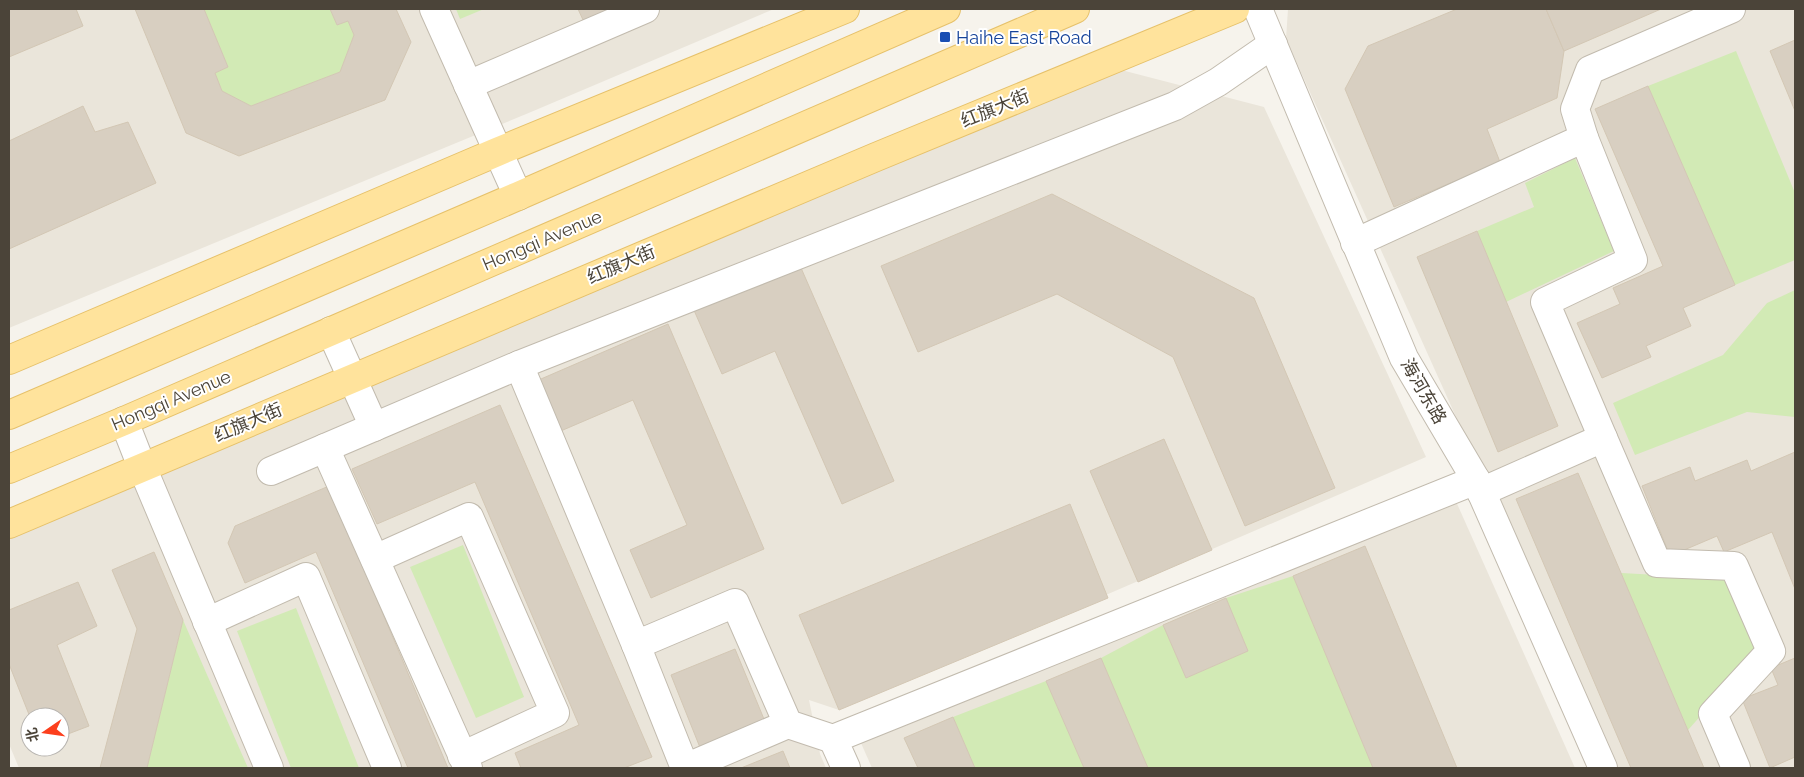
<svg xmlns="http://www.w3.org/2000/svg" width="1804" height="777" viewBox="0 0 1804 777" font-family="Raleway,'Noto Sans SC',sans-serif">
<rect width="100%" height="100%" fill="#f6f3ec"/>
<g fill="#eae5da" fill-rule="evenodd">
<path d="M9 9H774L531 112 9 328Z"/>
<path d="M1288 9H1795V768H1614L1286 39Z"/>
<path d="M1102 65 1264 107 1426 457 839 710 809 700 820 754 826 768H19L9 744V520ZM30 717H60V747H30Z"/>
<path d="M1450 488 1575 768H872L861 743Z"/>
</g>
<g fill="#d2eab5">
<path d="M204 9H330L337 25 348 21 354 35 340 72 251 106 222 91 215 73 228 67Z"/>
<path d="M456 9H484L460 19Z"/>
<path d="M1736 51 1795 193V260L1735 285 1648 86Z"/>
<path d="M1575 158 1614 251 1506 302 1477 231 1534 207 1525 183Z"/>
<path d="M1795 290V417L1747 412 1635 455 1613 403 1723 355 1767 303Z"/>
<path d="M463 545 524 697 476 718 410 567Z"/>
<path d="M1621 573 1733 579 1760 649 1688 730Z"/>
<path d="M1293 576 1373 768H1148L1101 658 1163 625 1186 678 1248 651 1226 598Z"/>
<path d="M296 608 359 768H291L237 631Z"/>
<path d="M183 620 248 768H147Z"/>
<path d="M1046 681 1084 768H975L953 717Z"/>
</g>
<g fill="#d8cfc1" stroke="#d3c7b4">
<path d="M9 9H76L83 26 9 57Z"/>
<path d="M135 9H204L228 67 215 73 222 91 251 106 340 72 354 35 348 21 337 25 330 9H396L411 42 385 100 239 156 186 133Z"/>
<path d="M578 9H614L584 22Z"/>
<path d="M1457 9H1546L1564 51 1557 98 1487 129 1500 162 1394 207 1345 89 1368 46Z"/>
<path d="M1546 9H1661L1564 51Z"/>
<path d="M1795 40V111L1770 51Z"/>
<path d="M1648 86 1735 285 1683 308 1691 326 1646 346 1651 357 1602 378 1577 323 1620 304 1613 288 1663 266 1595 109Z"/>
<path d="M83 106 95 132 128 122 156 183 9 249V141Z"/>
<path d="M1052 194 1254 298 1335 488 1245 526 1173 357 1057 294 918 352 881 266Z"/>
<path d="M1477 231 1558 426 1498 452 1417 257Z"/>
<path d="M798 261 894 481 842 504 775 351 722 374 693 308Z"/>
<path d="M668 324 764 549 651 598 630 550 687 525 633 400 556 433 534 382Z"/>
<path d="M500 405 652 757 624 768H521L515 753 579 725 475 482 377 524 352 469Z"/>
<path d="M1164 439 1212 550 1138 582 1090 471Z"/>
<path d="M1795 452V589L1772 532 1724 552 1717 536 1670 556 1642 486 1690 467 1695 481 1747 460 1751 471Z"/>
<path d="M1578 473 1621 573 1704 768H1631L1516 499Z"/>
<path d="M329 486 448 768H408L316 552 245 583 228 543 235 526Z"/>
<path d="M1070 504 1108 598 839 710 799 615Z"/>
<path d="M1365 546 1457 768H1373L1293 576Z"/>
<path d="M154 552 183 620 147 768H100L137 629 112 570Z"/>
<path d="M78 582 97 626 57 645 89 726 60 737V717H30L9 664V610Z"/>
<path d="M1226 598 1248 651 1186 678 1163 625Z"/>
<path d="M735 649 766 724 701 750 671 675Z"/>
<path d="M1101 658 1148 768H1084L1046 681Z"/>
<path d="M1795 658V757L1770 768 1742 699 1778 685 1771 668Z"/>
<path d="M953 717 975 768H918L904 738Z"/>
<path d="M783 751 790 768H741Z"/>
</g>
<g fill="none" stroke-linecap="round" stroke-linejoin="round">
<g stroke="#c2bbae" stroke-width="30">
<g id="minor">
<path d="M434 9 518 196"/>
<path d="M1258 9 1404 358 1476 480 1603 768"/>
<path d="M468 85 645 9"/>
<path d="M1584 138 1575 109 1590 70 1731 9"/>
<path d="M1355 243 1584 138 1633 260 1545 302 1603 438"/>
<path d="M331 331 374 427"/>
<path d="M519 365 636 645 735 603 788 724 833 739"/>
<path d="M124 421 142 467 269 768"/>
<path d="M325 448 468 768"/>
<path d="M271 471 519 365 1175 106 1218 82 1273 44"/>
<path d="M1481 492 1603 438 1657 563 1734 566 1771 651 1713 714 1736 768"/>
<path d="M375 559 469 517 555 713 462 756"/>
<path d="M207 622 306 577 387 768"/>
<path d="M636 645 685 768 788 724"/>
<path d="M846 768 833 739 1476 480"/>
</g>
</g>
<g stroke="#e6c16a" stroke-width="30">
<g id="major">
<path d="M9 360 497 152 845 9"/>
<path d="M9 415 518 196 946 9"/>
<path d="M9 469 124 421 1075 9"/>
<path d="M9 524 876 157 1235 9"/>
</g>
</g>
<use href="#minor" stroke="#fff" stroke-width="28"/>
<use href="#major" stroke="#ffe39c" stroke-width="28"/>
</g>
<rect fill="#1a4fb4" stroke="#fff" stroke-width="2" x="939" y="31" width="12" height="12" rx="2.5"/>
<g text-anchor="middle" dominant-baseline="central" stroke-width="4" stroke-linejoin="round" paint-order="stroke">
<g font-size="18" fill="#164399" stroke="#fff" text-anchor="start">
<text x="956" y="37">Haihe East Road</text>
</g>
<g font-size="18" fill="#4b4439" stroke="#fff">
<text transform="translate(995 108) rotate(-22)">红旗大街</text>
<text transform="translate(542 240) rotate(-23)">Hongqi Avenue</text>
<text transform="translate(621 264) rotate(-23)">红旗大街</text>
<text transform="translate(1424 391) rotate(60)">海河东路</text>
<text transform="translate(171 400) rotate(-23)">Hongqi Avenue</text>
<text transform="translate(248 422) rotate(-23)">红旗大街</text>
</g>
</g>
<rect width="1804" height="777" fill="none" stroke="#4b4439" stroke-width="20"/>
<g transform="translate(45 732) rotate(257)"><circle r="24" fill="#ffffff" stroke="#b7b4b0"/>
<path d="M0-4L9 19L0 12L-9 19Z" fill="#fc3f1d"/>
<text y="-8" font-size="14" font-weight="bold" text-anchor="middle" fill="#4b4439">北</text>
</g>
</svg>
